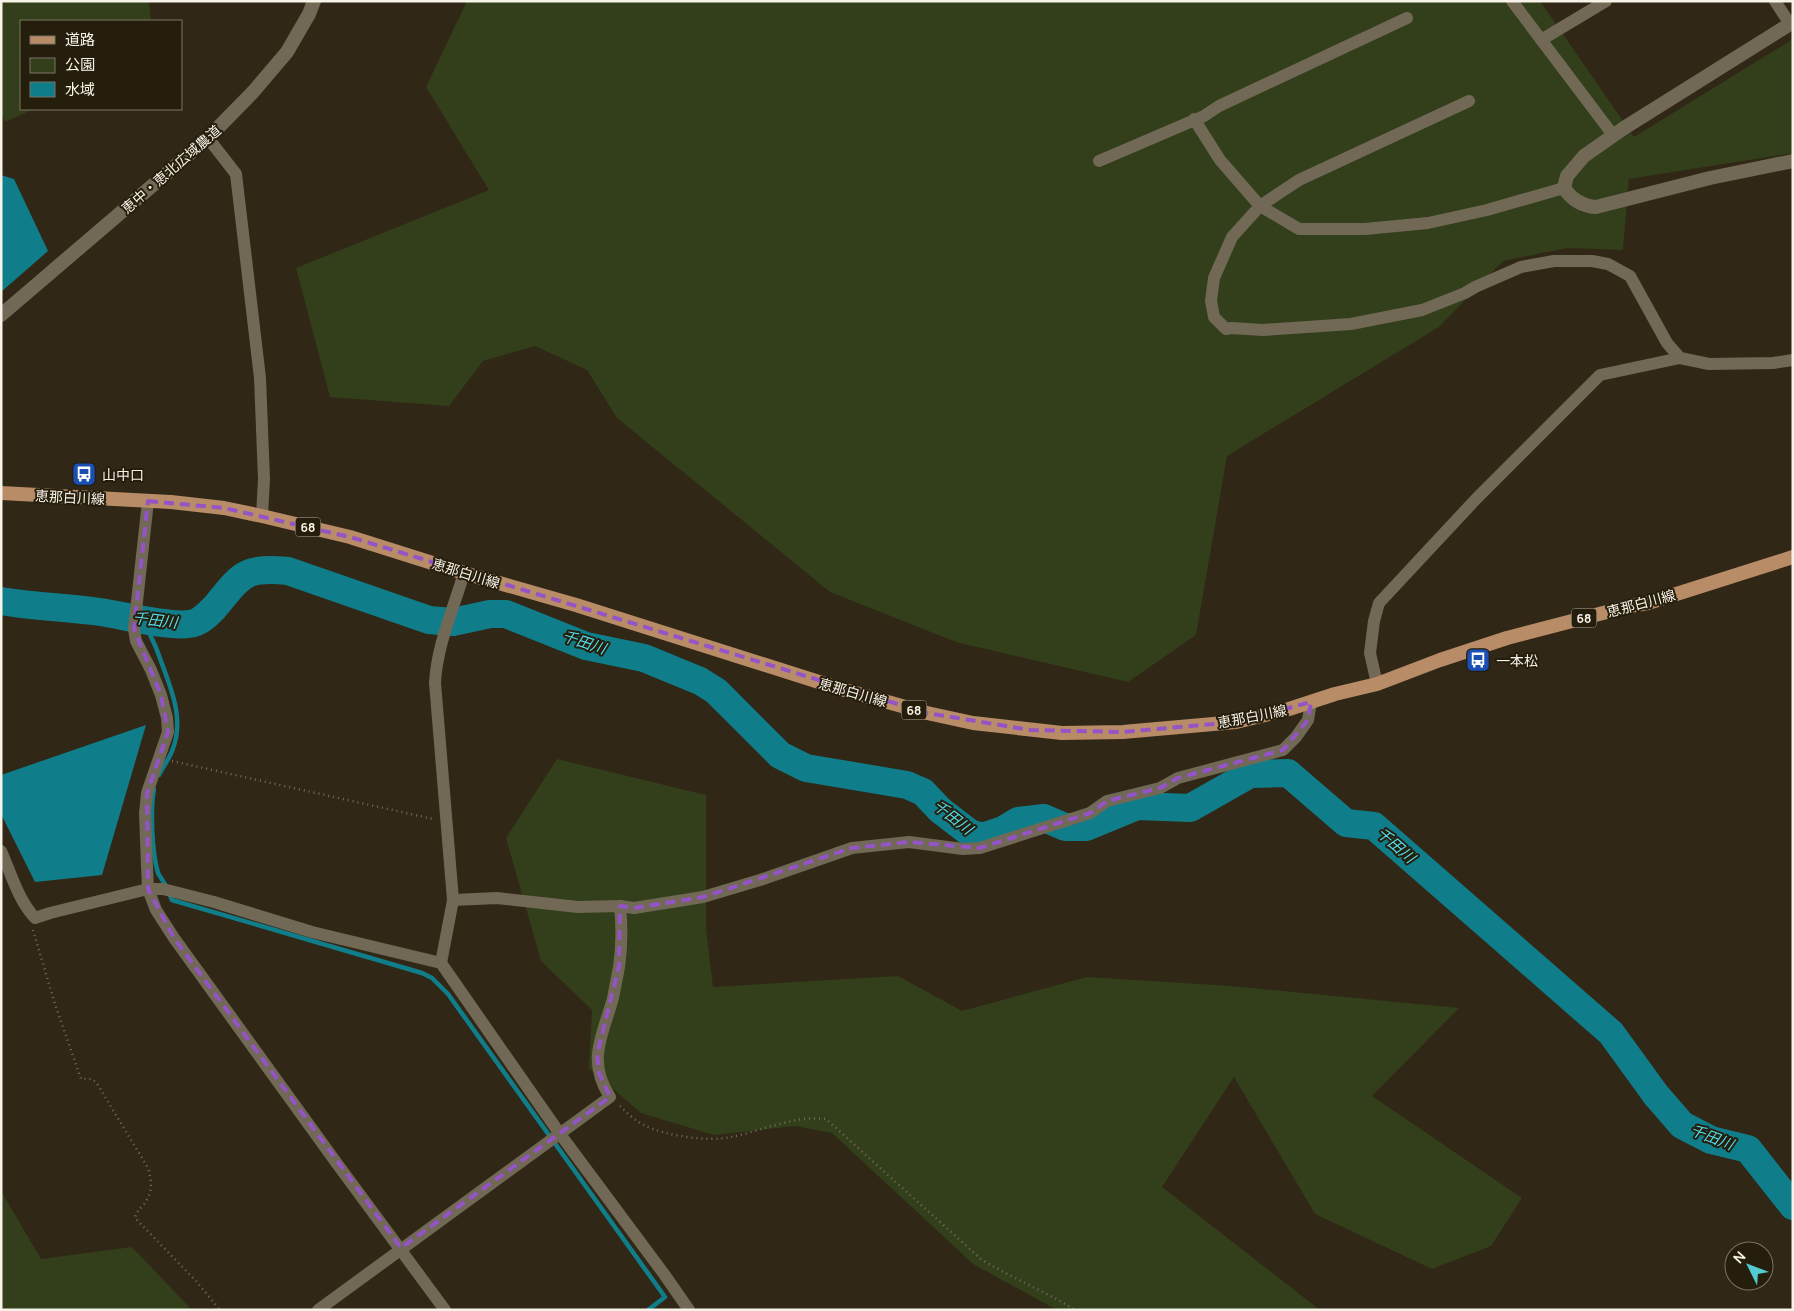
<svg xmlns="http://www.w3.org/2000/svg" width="1794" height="1311" viewBox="0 0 1794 1311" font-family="Manrope,'Noto Sans JP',sans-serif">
<rect width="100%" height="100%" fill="#302716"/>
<g fill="#323f1a">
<path d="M1 1H149L151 21H21V109H34L5 122 1 114Z"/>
<path d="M467 1H1540L1634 137 1793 39V153L1629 179 1623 250 1567 248 1503 261 1439 327 1227 456 1196 635 1128 682 956 642 830 592 617 418 587 370 535 346 483 361 449 406 330 397 296 268 489 190 426 87Z"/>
<path d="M557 759 706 795V928L713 987 898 976 962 1011 1087 977 1231 986 1459 1008 1372 1096 1522 1198 1491 1246 1432 1269 1315 1214 1234 1077 1162 1187 1320 1310H1057L973 1264 832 1133 795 1126 714 1135 641 1113 589 1068 592 1010 541 961 506 838Z"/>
<path d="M1 1191 41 1259 132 1247 192 1310H1Z"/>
</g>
<g fill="#0f7e8a">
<path d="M1 175 14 179 48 251 1 292Z"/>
<path d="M146 725 102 875 35 882 1 814V775Z"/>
</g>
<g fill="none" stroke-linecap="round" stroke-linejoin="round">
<g stroke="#0f7e8a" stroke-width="4.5">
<path d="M146 620C147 632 154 641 158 653 169 684 186 718 172 751 169 759 163 767 159 775"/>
<path d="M154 789C150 809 152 853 158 873 160 877 164 882 166 886"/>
<path d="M169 893 172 900 422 973 432 978 448 994 665 1297 648 1310"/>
</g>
<path stroke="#0f7e8a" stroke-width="28" d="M1 601C34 607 67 607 100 612 122 615 175 629 194 623 202 621 210 612 215 607 242 574 244 567 288 571L429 620 453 622 490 614H506L586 646 644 658 700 681 716 691 780 755 806 768 907 785 923 792 940 810 970 833 982 837 1003 830 1018 821 1044 818 1065 827H1086L1137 806 1190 808 1250 774 1288 773 1346 823 1374 826 1611 1033 1656 1095 1682 1125 1711 1140 1748 1149 1793 1206"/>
<g stroke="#746d5e" stroke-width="2.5" stroke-dasharray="1 4" stroke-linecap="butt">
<path d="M172 761 433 819"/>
<path d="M33 930 55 1004 81 1079H91L96 1082 148 1168C152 1182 153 1192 144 1204 140 1209 136 1212 135 1218L196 1281 220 1310"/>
<path d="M620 1106C627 1113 635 1121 644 1125 665 1136 709 1142 731 1137 761 1131 795 1115 826 1119L981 1259C1011 1278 1045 1291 1075 1310"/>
</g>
<g stroke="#716855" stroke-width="12">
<path d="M1512 1 1613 135"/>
<path d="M1775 1 1790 24"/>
<path d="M1541 40 1606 1"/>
<path d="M1469 101 1299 180 1260 206 1232 237 1214 278 1211 301 1214 317 1226 329 1231 328 1263 330 1351 324 1422 310 1465 293 1475 287 1521 267 1554 261H1592L1608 264 1630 276 1667 343 1680 358"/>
<path d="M1194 119 1220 160 1260 206 1299 229H1365L1428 223 1487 210 1564 188"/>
<path d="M208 138 236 174 260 378 264 479 262 516"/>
<path d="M1099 161 1204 116 1219 106 1407 18"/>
<path d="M148 501 134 629 136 641 151 670 161 695 167 718 168 732 147 793 145 813 147 867 148 889 156 910 174 938 338 1165 445 1310"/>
<path d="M1377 684 1370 653 1374 621 1379 603 1476 499 1600 375 1680 358 1709 364 1773 363 1793 360"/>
<path d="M1 851C11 873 18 900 35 918L50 913 148 889H163L214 902 312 932 441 963 560 1134 664 1274 689 1310"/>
<path d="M453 900 497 898 578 907 620 906 634 908 703 897 760 880 852 848 909 842 963 849 980 848 1090 813 1107 801 1160 788 1178 778 1283 750 1296 737 1308 720 1311 702"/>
<path d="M441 963 453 900 435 683C437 645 453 610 464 573"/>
<path d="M318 1310 610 1097C586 1060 603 1035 613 998 615 988 617 977 619 967 622 947 622 926 620 906"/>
</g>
<g stroke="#716855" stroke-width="14">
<path d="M1793 22 1624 128 1584 156 1567 176 1564 188C1572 200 1582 206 1596 207L1710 178 1793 161"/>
<path d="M1 315 208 138 253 92 287 52 309 14 314 1"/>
</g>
<path stroke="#b88c66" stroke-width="14" d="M1 493 171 502 224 508 262 516 350 537 464 573 576 605 841 689 927 713 973 723 1062 733 1123 732 1236 722 1289 709 1335 694 1377 684 1440 660 1507 638 1630 606 1648 603 1793 557"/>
</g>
<path fill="none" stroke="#9454c7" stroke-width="4" stroke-dasharray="10 6" stroke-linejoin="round" d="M148 501 224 508 350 537 927 713 1030 730 1123 732 1236 722 1311 702 1308 720 1283 750 1178 778 1160 788 1107 801 1090 813 980 848 909 842 852 848 703 897 634 908 620 906 619 966 597 1055 599 1073 610 1097 401 1248 174 938 148 889 147 793 168 732 161 695 134 629Z"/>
<defs>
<g id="bus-square" transform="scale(1.25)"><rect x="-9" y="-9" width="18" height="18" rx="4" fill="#1a4fb4" stroke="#261e0d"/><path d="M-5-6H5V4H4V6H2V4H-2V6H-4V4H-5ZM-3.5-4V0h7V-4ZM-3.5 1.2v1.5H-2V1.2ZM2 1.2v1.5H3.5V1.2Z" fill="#fff"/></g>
</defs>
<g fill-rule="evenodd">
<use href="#bus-square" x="84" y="474"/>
<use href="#bus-square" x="1478" y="660"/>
</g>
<g text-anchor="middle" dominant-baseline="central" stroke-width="4" stroke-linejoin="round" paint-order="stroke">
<g fill="#261e0d" stroke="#b9b3a6" stroke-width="1">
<rect x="295.5" y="517.5" width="25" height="19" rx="4"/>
<rect x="1571.5" y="608.5" width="25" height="19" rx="4"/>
<rect x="901.5" y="700.5" width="25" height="19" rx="4"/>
</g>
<g font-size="12" font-weight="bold" fill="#f8f3e8">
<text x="308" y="527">68</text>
<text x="1584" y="618">68</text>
<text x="914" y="710">68</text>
</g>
<g font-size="14" fill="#f8f3e8" stroke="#261e0d">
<text transform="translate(171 169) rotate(-41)">恵中・恵北広域農道</text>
<text transform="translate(70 497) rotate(3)">恵那白川線</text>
<text transform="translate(466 573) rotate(17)">恵那白川線</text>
<text transform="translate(1641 603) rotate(-15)">恵那白川線</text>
<text transform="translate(853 692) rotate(16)">恵那白川線</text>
<text transform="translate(1252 716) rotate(-11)">恵那白川線</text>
</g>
<g font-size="14" fill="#f8f3e8" stroke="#261e0d" text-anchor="start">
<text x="102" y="474">山中口</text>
<text x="1496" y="660">一本松</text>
</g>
<g font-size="15" font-style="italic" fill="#53deef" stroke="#261e0d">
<text transform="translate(155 620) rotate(7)">千田川</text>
<text transform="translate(584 642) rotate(18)">千田川</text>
<text transform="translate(953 817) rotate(38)">千田川</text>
<text transform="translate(1396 845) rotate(41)">千田川</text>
<text transform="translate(1712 1137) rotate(21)">千田川</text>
</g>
</g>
<rect width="1794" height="1311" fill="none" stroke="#f8f3e8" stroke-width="5"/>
<rect x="20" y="20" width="162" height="90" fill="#261e0d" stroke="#7a7365"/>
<rect x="30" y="36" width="25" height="8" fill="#b88c66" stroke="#7a7365"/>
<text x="65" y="45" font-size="15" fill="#f8f3e8">道路</text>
<rect x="30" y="58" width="25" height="15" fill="#323f1a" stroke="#7a7365"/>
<text x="65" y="70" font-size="15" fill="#f8f3e8">公園</text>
<rect x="30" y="82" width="25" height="15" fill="#0f7e8a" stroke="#7a7365"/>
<text x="65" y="95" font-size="15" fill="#f8f3e8">水域</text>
<g transform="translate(1749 1266) rotate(312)"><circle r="24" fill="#261e0d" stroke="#7a7365"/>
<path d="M0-4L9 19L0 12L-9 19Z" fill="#52ccd1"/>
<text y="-8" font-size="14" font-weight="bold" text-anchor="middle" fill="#f8f3e8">N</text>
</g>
</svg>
